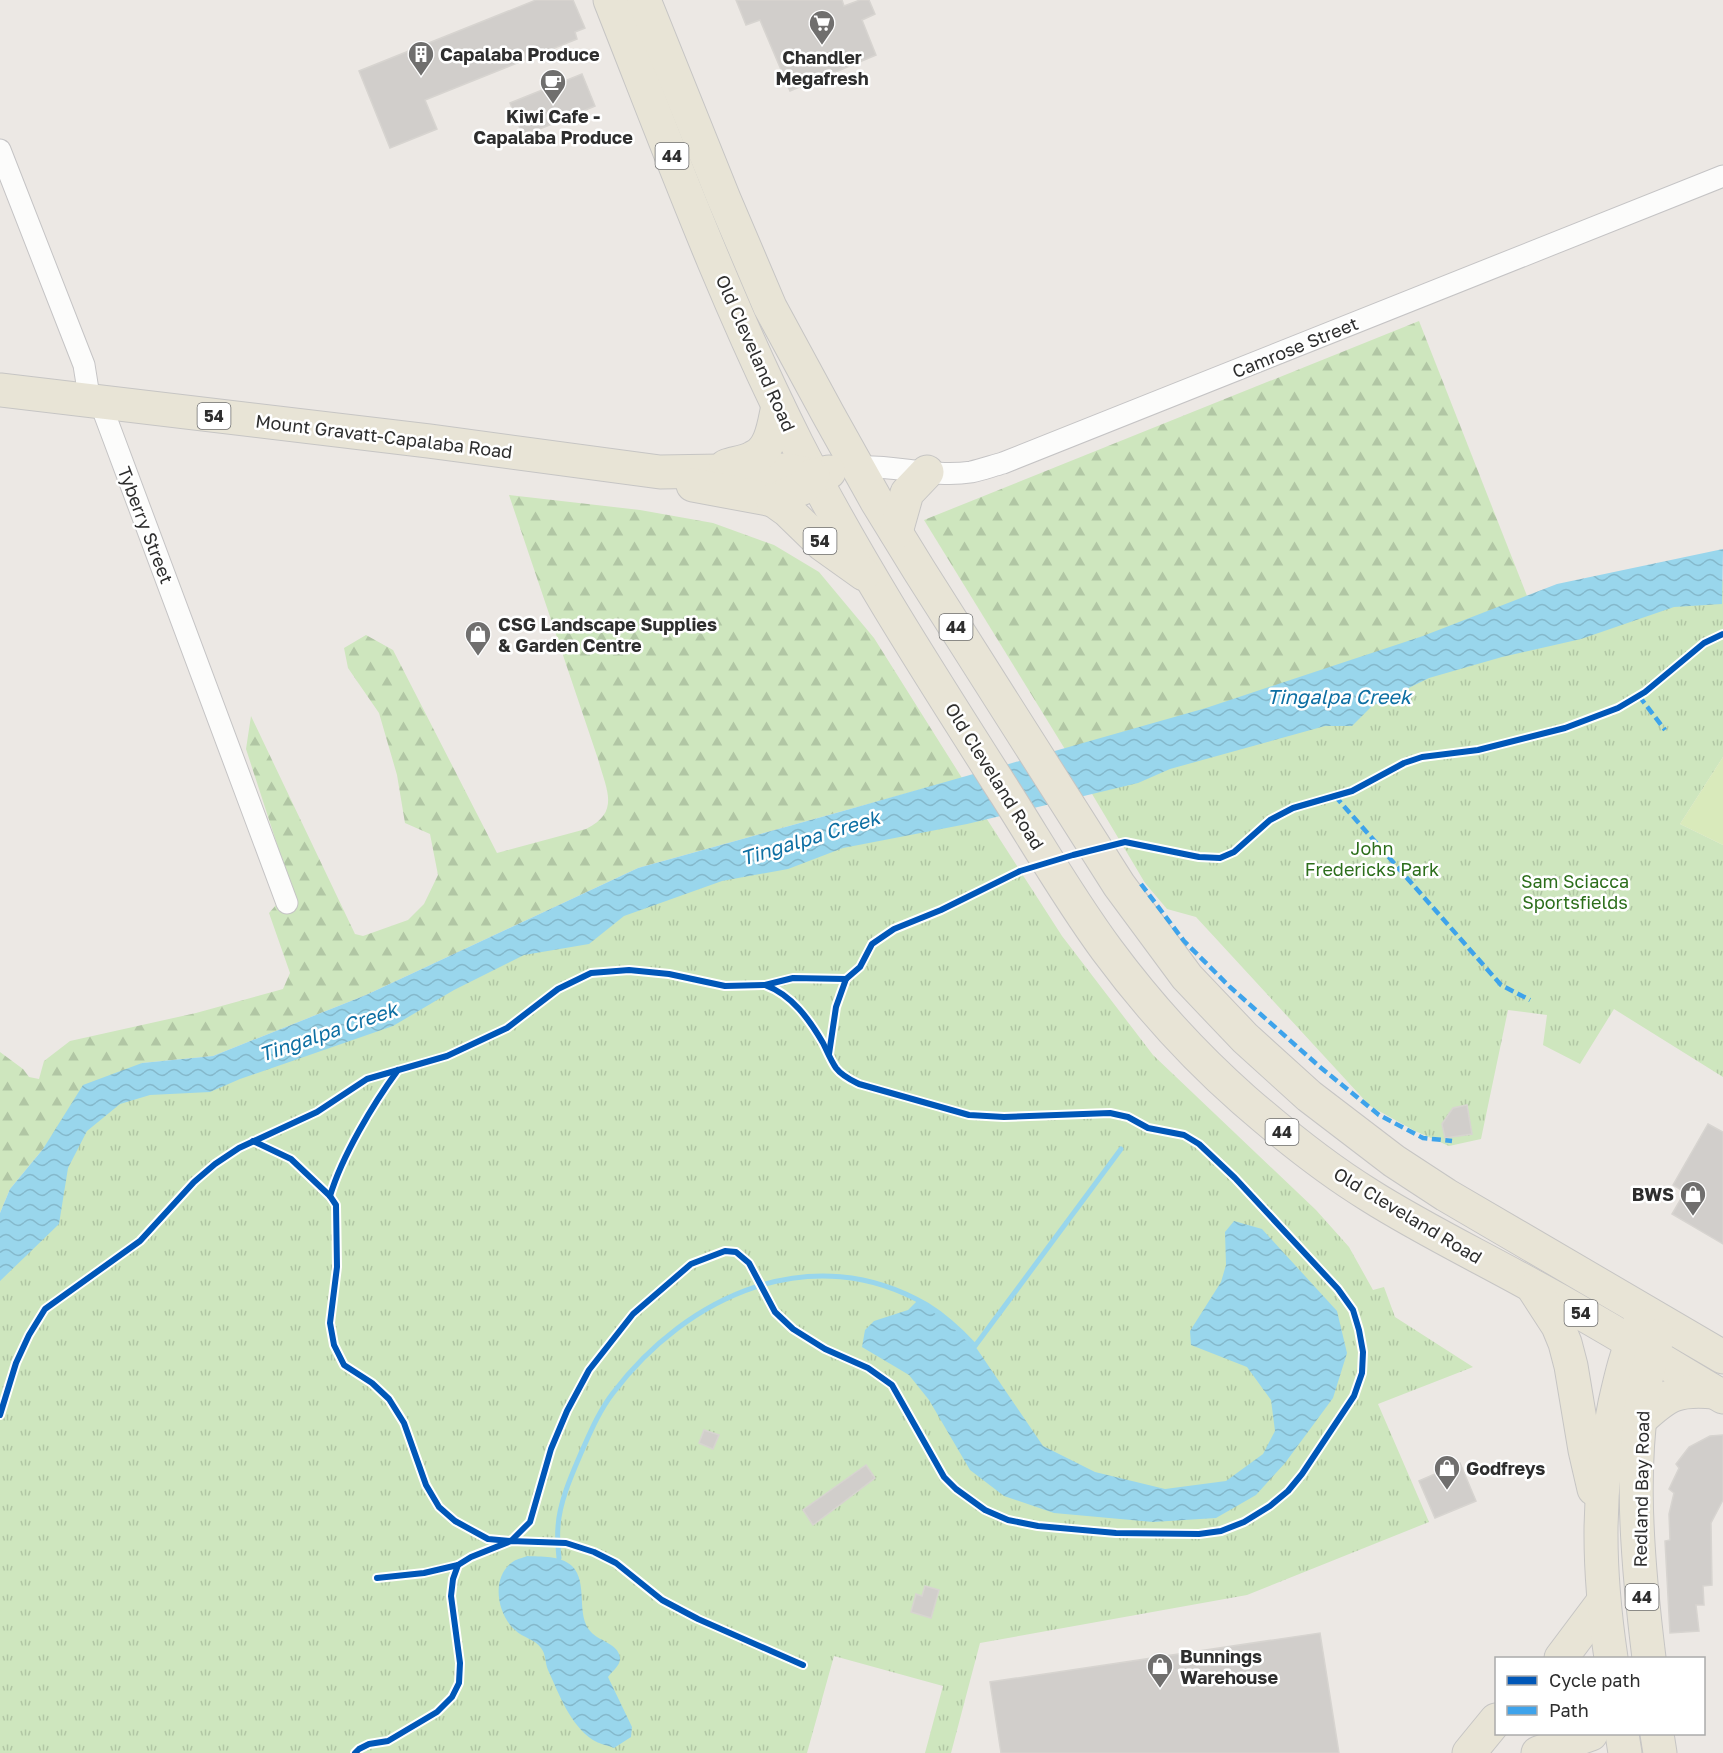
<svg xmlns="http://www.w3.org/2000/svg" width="1723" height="1753" viewBox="0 0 1723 1753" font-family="'Golos Text',sans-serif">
<defs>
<pattern id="forest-firs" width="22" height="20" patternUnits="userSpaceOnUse" patternTransform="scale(1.5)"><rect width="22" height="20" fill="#cee6be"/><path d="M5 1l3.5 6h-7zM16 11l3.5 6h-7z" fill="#b1c6a4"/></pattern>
<pattern id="park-tufts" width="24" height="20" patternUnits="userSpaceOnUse" patternTransform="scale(1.5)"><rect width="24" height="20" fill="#cee6be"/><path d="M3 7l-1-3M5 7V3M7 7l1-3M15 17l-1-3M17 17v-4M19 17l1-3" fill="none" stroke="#b1c6a4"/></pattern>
<pattern id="water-waves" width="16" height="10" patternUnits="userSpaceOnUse" patternTransform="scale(1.5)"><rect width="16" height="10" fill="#99d6ec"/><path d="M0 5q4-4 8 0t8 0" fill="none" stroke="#84b8cb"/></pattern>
</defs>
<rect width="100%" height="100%" fill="#ece8e4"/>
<g fill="url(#forest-firs)">
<path d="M1419 321 1540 629 1079 772 924 520Z"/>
<path d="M509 495 640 510 713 523 774 545 819 572 874 638 962 778 638 868 366 995 213 1056 142 1063 43 1149 10 1189 0 1213V1052L23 1069 29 1077 39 1079 44 1061 70 1041 196 1013 283 989 290 973 269 913 290 889 287 875 246 749 251 716 355 934 363 936 408 920 424 904 438 875 430 834 405 823 397 775 379 713 348 668 344 648 366 635 393 650 497 853 586 829C621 812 606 789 598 759Z"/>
</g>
<g fill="url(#park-tufts)">
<path d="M1723 581V757L1680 824 1723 845V1077L1614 1009 1580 1064 1543 1045 1547 1015 1508 1010 1481 1139 1449 1146 1415 1131 1370 1106 1196 917 1167 909 1145 883 1079 772Z"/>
<path d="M972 796 1062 936 1153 1055 1316 1210 1349 1247 1373 1290 1384 1287 1395 1317 1473 1367 1378 1404 1429 1522 1247 1595 980 1643 951 1753H925L943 1686 834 1656 807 1753H0V1258L100 1100 201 1078 561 918Z"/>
</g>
<path fill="#d9eabb" d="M1723 757V845L1680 824Z"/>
<g fill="url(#water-waves)">
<path d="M1723 549 1722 604 1674 607 1581 639 1502 657 1429 678 1372 706 1352 726H1325L1170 769 1138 783 967 824 843 848 788 869 722 881 624 916 589 944 524 955 454 990 393 1026 240 1079 210 1092 150 1095 120 1104 87 1131 68 1168 59 1224 0 1281V1213L10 1189 43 1149 83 1085 142 1063 213 1056 366 995 638 868 836 813 1206 708 1423 636 1557 584Z"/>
<path d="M1234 1221 1262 1229 1337 1311 1347 1353 1333 1398 1285 1463 1256 1495 1216 1518 1153 1522 1054 1513 1004 1496 970 1470 929 1400 909 1375 862 1347 865 1330 874 1321 908 1310 918 1300 929 1306 957 1327 975 1346 1043 1446 1095 1472 1165 1489 1226 1481 1263 1454 1275 1431 1271 1400 1247 1367 1191 1345 1190 1331 1221 1282 1226 1265 1225 1232Z"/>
<path d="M527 1556C541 1557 560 1555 572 1566 589 1583 575 1615 591 1632 598 1640 616 1644 619 1654 623 1664 614 1669 608 1677L632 1727 631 1737 614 1748C607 1745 599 1744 593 1740 570 1725 559 1694 548 1670 545 1663 546 1654 541 1648 535 1639 523 1638 515 1630 497 1614 490 1576 514 1561 517 1559 523 1558 527 1556Z"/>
</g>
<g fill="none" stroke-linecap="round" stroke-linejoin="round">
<path stroke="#99d6ec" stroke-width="5" d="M559 1558C558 1548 557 1537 558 1527 559 1503 572 1474 581 1453 590 1433 599 1411 613 1393 687 1295 813 1238 927 1305 945 1316 961 1331 975 1346L1121 1149"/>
</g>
<g fill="#d1cecb" stroke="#d7d4d0" stroke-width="1.5">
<path d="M536 0H573L585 28 575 32 577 39 425 100 437 129 390 148 359 71Z"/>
<path d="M736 0H842L844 6 860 0H869L875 14 862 20 876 55 790 91 760 20 746 25Z"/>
<path d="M582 74 595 106 523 136 510 103Z"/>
<path d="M1467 1105 1472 1134 1445 1138 1442 1124 1453 1108Z"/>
<path d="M1708 1124 1723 1132V1244L1672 1214 1685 1192 1673 1185Z"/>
<path d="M704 1430 719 1435 713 1449 699 1443Z"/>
<path d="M1723 1435V1500L1711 1523 1712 1585 1703 1586 1704 1605H1696L1699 1631 1670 1633 1665 1541 1670 1540 1669 1514 1674 1493 1669 1489 1679 1468 1676 1464 1689 1447 1710 1436Z"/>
<path d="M1460 1463 1476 1501 1435 1518 1419 1481Z"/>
<path d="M866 1465 875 1478 813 1525 803 1510Z"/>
<path d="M925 1586 939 1590 931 1618 911 1612 916 1594 922 1596Z"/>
<path d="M1320 1633 1339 1753H1001L990 1682Z"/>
</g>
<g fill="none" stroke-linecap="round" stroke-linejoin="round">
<g stroke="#c5c4c5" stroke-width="23">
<g id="minor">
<path d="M0 150 84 365 88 390 100 402 287 903"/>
<path d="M858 467C895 465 934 478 971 472 981 470 992 466 1003 463L1723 176"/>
</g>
</g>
<g stroke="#c6c5c4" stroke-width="35">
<g id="primary">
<path d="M610 0C669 149 725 301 797 444 859 565 933 679 1006 794 1039 846 1070 900 1107 950 1147 1004 1193 1055 1244 1100 1283 1134 1325 1168 1369 1195 1421 1228 1477 1255 1531 1285 1596 1320 1659 1359 1723 1397"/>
<path d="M644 0 724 199 770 307 828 414 876 500 919 570 1119 885 1187 977 1245 1038 1309 1096 1394 1161 1446 1195 1723 1357"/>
<path d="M0 390 429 441 660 472 787 470 813 475 829 472"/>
<path d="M726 466C735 463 746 462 754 457 772 449 774 423 778 406"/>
<path d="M693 485 773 500 803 488 813 475"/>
<path d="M773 500 787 510 822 544 864 574"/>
<path d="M896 532 907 493 927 472"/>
<path d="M1534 1289 1558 1326 1565 1343 1571 1366 1585 1450 1594 1489"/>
<path d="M1641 1419C1668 1394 1677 1389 1714 1392"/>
<path d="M1561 1658 1603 1602"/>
<path d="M1611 1658C1598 1570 1596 1491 1615 1403 1621 1376 1627 1350 1639 1325"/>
<path d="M1649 1658C1637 1560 1624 1431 1658 1336"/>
<path d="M1622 1734 1625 1753"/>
<path d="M1657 1734 1660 1753"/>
<path d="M1469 1753 1496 1720"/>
<path d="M1538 1753 1591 1734"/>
</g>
</g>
<use href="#minor" stroke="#fcfcfb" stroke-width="21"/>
<use href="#primary" stroke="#e8e4d6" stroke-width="33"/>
<g stroke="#3ea3eb" stroke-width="4.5" stroke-dasharray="9 4.5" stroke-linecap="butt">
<path d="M1639 696 1665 730"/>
<path d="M1335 796 1501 985 1530 1000"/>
<path d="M1141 884 1184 941 1230 987 1320 1067 1379 1115 1423 1138 1452 1141"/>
</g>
<g stroke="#fff" stroke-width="10">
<g id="cycleway">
<path d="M829 1054 836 1007 846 979"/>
<path d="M253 1141 291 1159 330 1196 336 1205 337 1267 330 1323 334 1345 344 1365 372 1383 389 1399 404 1423 426 1485 439 1507 455 1521 488 1539 511 1541 530 1522 551 1449 567 1411 589 1370 633 1314 691 1264 725 1251 736 1252 749 1263 775 1312 793 1329 825 1349 868 1368 892 1385 944 1477 956 1489 985 1510 1008 1520 1038 1526 1116 1533 1199 1534 1221 1531 1244 1522 1270 1506 1288 1491 1302 1474 1354 1396 1362 1373 1363 1352 1359 1330 1353 1310 1338 1289 1235 1178 1199 1144 1184 1135 1148 1128 1128 1117 1110 1113 1004 1117 969 1115 859 1084C851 1080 842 1076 836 1068 831 1061 827 1051 823 1043 809 1019 792 995 765 985"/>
<path d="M330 1196C342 1156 373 1104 398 1070"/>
<path d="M0 1415 16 1363 29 1335 45 1309 140 1241 194 1182 215 1164 239 1148 317 1112 367 1079 447 1056 507 1028 558 989 591 973 629 970 669 974 725 986 765 985 793 978 846 979 860 967 872 944 894 929 941 910 1020 871 1073 855 1125 842 1199 857 1220 858 1234 852 1270 820 1293 808 1352 791 1404 763 1422 757 1478 750 1565 728 1618 708 1645 692 1704 643 1723 634"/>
<path d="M377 1578 424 1573 458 1565"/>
<path d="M355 1753 359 1749 369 1744 388 1741 437 1712 452 1697 459 1683 460 1663 451 1596 453 1579 458 1565 471 1557 511 1541 566 1543 594 1552 616 1563 662 1600 698 1619 803 1665"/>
</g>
</g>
<use href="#cycleway" stroke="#0057b8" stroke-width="6"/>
</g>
<defs>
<g id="supermarket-pin" transform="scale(1.35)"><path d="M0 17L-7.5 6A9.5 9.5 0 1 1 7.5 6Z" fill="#706f6e" stroke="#fff"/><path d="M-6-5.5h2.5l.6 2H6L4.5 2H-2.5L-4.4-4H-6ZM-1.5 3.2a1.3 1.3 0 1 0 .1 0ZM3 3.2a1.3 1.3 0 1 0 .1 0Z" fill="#fff"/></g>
<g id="building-pin" transform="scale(1.35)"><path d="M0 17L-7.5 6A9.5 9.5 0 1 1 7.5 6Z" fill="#706f6e" stroke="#fff"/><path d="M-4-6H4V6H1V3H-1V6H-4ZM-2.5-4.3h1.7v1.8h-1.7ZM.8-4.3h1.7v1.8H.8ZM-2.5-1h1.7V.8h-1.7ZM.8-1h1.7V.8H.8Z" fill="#fff"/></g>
<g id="cafe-pin" transform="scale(1.35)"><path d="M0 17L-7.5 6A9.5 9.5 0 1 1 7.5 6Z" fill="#706f6e" stroke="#fff"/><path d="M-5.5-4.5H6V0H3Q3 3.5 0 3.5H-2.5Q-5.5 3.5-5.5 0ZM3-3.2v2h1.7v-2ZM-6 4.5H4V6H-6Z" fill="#fff"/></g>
<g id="shop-pin" transform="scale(1.35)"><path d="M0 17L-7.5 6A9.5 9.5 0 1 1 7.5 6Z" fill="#706f6e" stroke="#fff"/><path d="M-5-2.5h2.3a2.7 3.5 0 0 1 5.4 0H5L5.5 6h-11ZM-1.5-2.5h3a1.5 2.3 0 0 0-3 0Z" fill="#fff"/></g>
</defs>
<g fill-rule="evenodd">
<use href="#supermarket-pin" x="822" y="23"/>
<use href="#building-pin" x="421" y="54"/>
<use href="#cafe-pin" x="553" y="82"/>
<use href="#shop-pin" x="478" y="634"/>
<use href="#shop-pin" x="1693" y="1194"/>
<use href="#shop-pin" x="1447" y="1468"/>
<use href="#shop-pin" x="1160" y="1666"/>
</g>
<g text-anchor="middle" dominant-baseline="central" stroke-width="5" stroke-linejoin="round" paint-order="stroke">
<g fill="#fff" stroke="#6d6d6d" stroke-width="1.5">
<rect x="655.5" y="143" width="33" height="26" rx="4.5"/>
<rect x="197.5" y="403" width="33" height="26" rx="4.5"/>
<rect x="803.5" y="528" width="33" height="26" rx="4.5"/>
<rect x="939.5" y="614" width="33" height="26" rx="4.5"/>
<rect x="1265.5" y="1119" width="33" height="26" rx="4.5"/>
<rect x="1564.5" y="1300" width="33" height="26" rx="4.5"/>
<rect x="1625.5" y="1584" width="33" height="26" rx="4.5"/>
</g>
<g font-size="16" font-weight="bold" fill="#2e2e2e">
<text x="672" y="156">44</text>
<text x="214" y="416">54</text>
<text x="820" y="541">54</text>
<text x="956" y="627">44</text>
<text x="1282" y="1132">44</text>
<text x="1581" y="1313">54</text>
<text x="1642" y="1597">44</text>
</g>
<g font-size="18" font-weight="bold" fill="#2e2e2e" stroke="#fff" text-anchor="start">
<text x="440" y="54">Capalaba Produce</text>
<text x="822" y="57" text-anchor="middle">Chandler<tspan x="822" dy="21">Megafresh</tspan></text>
<text x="553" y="116" text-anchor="middle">Kiwi Cafe -<tspan x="553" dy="21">Capalaba Produce</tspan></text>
<text x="498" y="624">CSG Landscape Supplies<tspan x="498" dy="21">&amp; Garden Centre</tspan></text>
<text x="1674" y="1194" text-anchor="end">BWS</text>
<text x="1466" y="1468">Godfreys</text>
<text x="1180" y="1656">Bunnings<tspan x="1180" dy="21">Warehouse</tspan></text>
</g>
<g font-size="18" fill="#2e2e2e" stroke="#fff">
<text transform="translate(1295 347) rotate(-22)">Camrose Street</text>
<text transform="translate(756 353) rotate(66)">Old Cleveland Road</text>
<text transform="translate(384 436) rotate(7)">Mount Gravatt-Capalaba Road</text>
<text transform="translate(146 525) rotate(69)">Tyberry Street</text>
<text transform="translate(995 776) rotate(58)">Old Cleveland Road</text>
<text transform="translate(1408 1215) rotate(31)">Old Cleveland Road</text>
<text transform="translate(1641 1489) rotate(-89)">Redland Bay Road</text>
</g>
<g font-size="18" fill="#2c6e1b" stroke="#fff">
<text x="1372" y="848">John<tspan x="1372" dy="21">Fredericks Park</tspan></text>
<text x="1575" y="881">Sam Sciacca<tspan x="1575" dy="21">Sportsfields</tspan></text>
</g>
<g font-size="20" font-style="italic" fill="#0d6fa3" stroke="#fff">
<text x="1339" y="696">Tingalpa Creek</text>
<text transform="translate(810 837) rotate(-17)">Tingalpa Creek</text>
<text transform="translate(328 1031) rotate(-19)">Tingalpa Creek</text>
</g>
</g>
<rect x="1495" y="1657" width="210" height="78" fill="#ffffff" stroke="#ababab" stroke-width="1.5"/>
<rect x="1507" y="1676" width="30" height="9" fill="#0057b8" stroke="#ababab" stroke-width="1.5"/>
<text x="1549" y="1687" font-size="18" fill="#2e2e2e">Cycle path</text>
<rect x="1507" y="1706" width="30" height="9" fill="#3ea3eb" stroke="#ababab" stroke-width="1.5"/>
<text x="1549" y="1717" font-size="18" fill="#2e2e2e">Path</text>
</svg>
